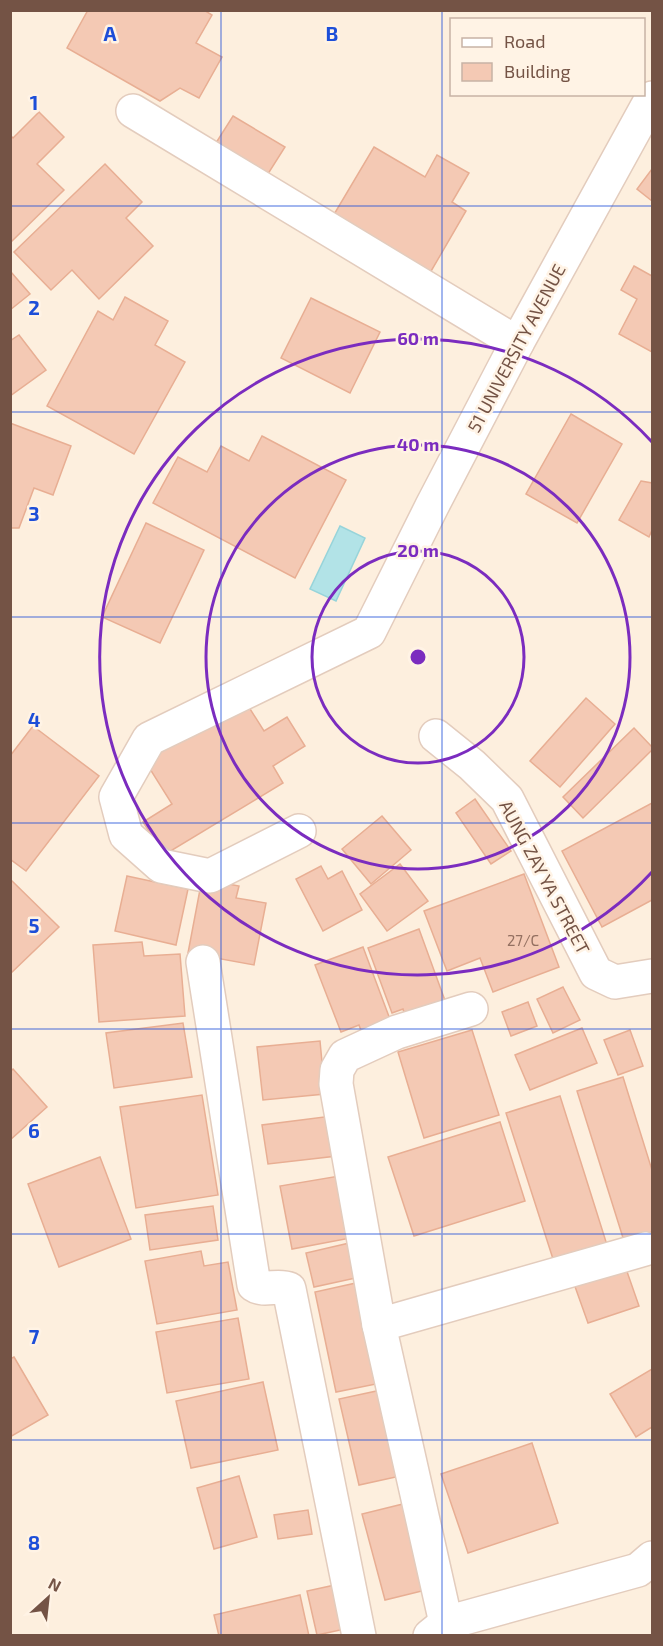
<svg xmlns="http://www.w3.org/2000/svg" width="663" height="1646" viewBox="0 0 663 1646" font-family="'Exo 2',sans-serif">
<rect width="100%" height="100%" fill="#fdefde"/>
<path fill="#b2e3e7" stroke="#97d4da" stroke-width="1.5" d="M340 526 365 538 336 601 310 589Z"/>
<g fill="#f4c9b4" stroke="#e8ae93" stroke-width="1.5">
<path d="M88 10H204L212 15 196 43 222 57 199 98 180 88 160 101 67 48Z"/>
<path d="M39 112 64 137 37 164 64 190 10 243V135L13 138Z"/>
<path d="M233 116 285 147 266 177 214 146Z"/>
<path d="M374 147 425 177 437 155 469 173 452 202 466 211 430 273 333 216Z"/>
<path d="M105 164 142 202 126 218 153 246 99 299 72 270 51 290 14 252Z"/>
<path d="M652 169V201L637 189Z"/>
<path d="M634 266 652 276V352L619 334 637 299 621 290Z"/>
<path d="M11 272 30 294 10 310V273Z"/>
<path d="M125 297 168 321 155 345 185 362 134 454 47 406 98 311 113 320Z"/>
<path d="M311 298 380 332 350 393 281 358Z"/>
<path d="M19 335 46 370 10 396V341Z"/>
<path d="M571 414 622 444 577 523 526 494Z"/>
<path d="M10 423 71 446 53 495 34 488 19 528H10Z"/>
<path d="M262 436 346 480 295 578 153 503 178 457 207 472 221 446 249 461Z"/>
<path d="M641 481 652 483V530L649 537 619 520Z"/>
<path d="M146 523 204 550 160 643 102 617Z"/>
<path d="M586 698 615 724 560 787 530 761Z"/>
<path d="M245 701 264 731 287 717 305 746 273 766 283 783 164 855 143 822 172 804 145 761Z"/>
<path d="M33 726 99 776 26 871 10 859V756Z"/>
<path d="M634 728 652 747V750L583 818 563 797Z"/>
<path d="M475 799 511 851 491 864 456 813Z"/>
<path d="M652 803V900L602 927 562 851Z"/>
<path d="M382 816 411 850 371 884 342 849Z"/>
<path d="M400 864 428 901 387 931 360 894Z"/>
<path d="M321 866 328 879 342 871 362 910 323 931 296 879Z"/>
<path d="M524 874 559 967 493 992 480 958 447 971 424 911Z"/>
<path d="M127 876 188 889 176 945 115 931Z"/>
<path d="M10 879 59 927 10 974Z"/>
<path d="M202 879 239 886 236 898 266 903 254 965 188 953Z"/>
<path d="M419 929 447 1006 407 1021 403 1009 392 1013 368 948Z"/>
<path d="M142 942 144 956 180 954 185 1016 99 1022 93 945Z"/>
<path d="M363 947 394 1030 365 1041 359 1025 341 1032 315 965Z"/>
<path d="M563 987 580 1020 553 1033 537 999Z"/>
<path d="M528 1002 537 1026 511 1036 502 1012Z"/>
<path d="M183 1023 192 1077 114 1088 106 1033Z"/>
<path d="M582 1028 597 1063 530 1090 515 1055Z"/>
<path d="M472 1030 499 1115 424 1138 398 1052Z"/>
<path d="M630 1030 643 1066 618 1075 604 1040Z"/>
<path d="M320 1041 325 1094 263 1100 257 1047Z"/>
<path d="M13 1069 47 1107 10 1140V1072Z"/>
<path d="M623 1077 652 1170V1232L624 1241 577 1091Z"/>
<path d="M202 1095 218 1195 136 1208 120 1107Z"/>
<path d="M560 1096 607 1245 554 1262 506 1113Z"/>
<path d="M332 1116 337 1156 268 1164 262 1125Z"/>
<path d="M500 1122 525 1201 414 1236 388 1157Z"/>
<path d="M100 1157 131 1239 59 1267 28 1184Z"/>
<path d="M345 1175 356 1237 292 1249 280 1186Z"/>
<path d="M213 1206 218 1240 150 1250 145 1215Z"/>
<path d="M358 1241 365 1276 314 1287 306 1253Z"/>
<path d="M201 1251 204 1266 228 1262 237 1310 157 1324 145 1261Z"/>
<path d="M624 1263 639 1306 588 1323 573 1281Z"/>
<path d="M365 1281 386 1382 336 1392 315 1292Z"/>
<path d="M238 1318 249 1379 167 1393 156 1332Z"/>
<path d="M14 1357 48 1415 10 1437V1359Z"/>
<path d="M652 1369V1427L636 1437 610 1394Z"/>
<path d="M263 1382 278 1450 191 1468 176 1401Z"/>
<path d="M386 1389 405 1475 359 1485 339 1399Z"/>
<path d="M532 1443 558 1523 468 1553 441 1474Z"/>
<path d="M239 1476 257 1537 214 1549 197 1488Z"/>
<path d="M407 1503 430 1589 385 1600 362 1514Z"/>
<path d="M308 1510 312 1534 278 1539 274 1515Z"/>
<path d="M335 1585 345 1629 317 1635 307 1591Z"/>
<path d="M300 1595 309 1636H219L214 1615Z"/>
</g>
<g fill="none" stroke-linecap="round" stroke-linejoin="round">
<g stroke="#e3ccbd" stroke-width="36">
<g id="street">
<path d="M133 111 517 343"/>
<path d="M436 736 472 765 507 799 596 973 615 982 652 976"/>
<path d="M299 831 210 876 161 866 126 835 116 797 149 739 369 632 432 506 517 343 652 98"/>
<path d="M203 962 254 1285C264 1292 278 1284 289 1289L359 1636"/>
<path d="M379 1325 336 1084 337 1070 345 1056 397 1032 471 1009"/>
<path d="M430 1636 446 1623 638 1570 652 1558"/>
<path d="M441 1636 446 1623 379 1325 645 1249"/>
</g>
</g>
<use href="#street" stroke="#fff" stroke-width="33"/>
</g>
<path fill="none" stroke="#1d4ed8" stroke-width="1.5" stroke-opacity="0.55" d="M221 10V1636M442 10V1636M10 206H652M10 412H652M10 617H652M10 823H652M10 1029H652M10 1234H652M10 1440H652"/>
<g fill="none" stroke="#7b2cbf" stroke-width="3">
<circle cx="418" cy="657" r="106"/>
<circle cx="418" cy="657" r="212"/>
<path d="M652 872A318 318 0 1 1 652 442"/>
</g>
<g text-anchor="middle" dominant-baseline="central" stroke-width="5" stroke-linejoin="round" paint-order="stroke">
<g font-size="15" fill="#947061">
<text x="523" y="940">27/C</text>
</g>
<g font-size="18" fill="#745345" stroke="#fff3e5">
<text transform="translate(516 348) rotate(-62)">51 UNIVERSITY AVENUE</text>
<text transform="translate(545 877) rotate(62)">AUNG ZAY YA STREET</text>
</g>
</g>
<g font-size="20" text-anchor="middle" font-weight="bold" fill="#1d4ed8" stroke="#fff3e5" stroke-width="5" stroke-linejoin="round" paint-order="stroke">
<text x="110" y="41">A</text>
<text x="332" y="41">B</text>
<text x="34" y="110">1</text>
<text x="34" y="315">2</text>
<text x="34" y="521">3</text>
<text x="34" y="727">4</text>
<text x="34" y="933">5</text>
<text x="34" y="1138">6</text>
<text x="34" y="1344">7</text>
<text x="34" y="1550">8</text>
</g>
<circle cx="418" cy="657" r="9" fill="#7b2cbf" stroke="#fff3e5" stroke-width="3"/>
<g font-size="18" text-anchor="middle" font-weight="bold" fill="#7b2cbf" stroke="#fff3e5" stroke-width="5" stroke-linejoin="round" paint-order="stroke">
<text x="418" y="345">60 m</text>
<text x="418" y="451">40 m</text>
<text x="418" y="557">20 m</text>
</g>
<rect width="663" height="1646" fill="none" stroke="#745345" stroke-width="24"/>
<rect x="450" y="18" width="195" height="78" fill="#fff3e5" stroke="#c7b3a5" stroke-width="1.5"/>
<rect x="462" y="38" width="30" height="9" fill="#ffffff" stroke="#c7b3a5" stroke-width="1.5"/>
<text x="504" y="48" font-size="18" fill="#745345">Road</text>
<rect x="462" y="63" width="30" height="18" fill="#f4c9b4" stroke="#c7b3a5" stroke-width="1.5"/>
<text x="504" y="78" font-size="18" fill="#745345">Building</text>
<g transform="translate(48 1598) rotate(27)" stroke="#fff3e5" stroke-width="4.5" paint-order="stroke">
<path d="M0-4.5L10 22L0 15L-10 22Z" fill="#745345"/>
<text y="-9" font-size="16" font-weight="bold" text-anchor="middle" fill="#745345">N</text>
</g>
</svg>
